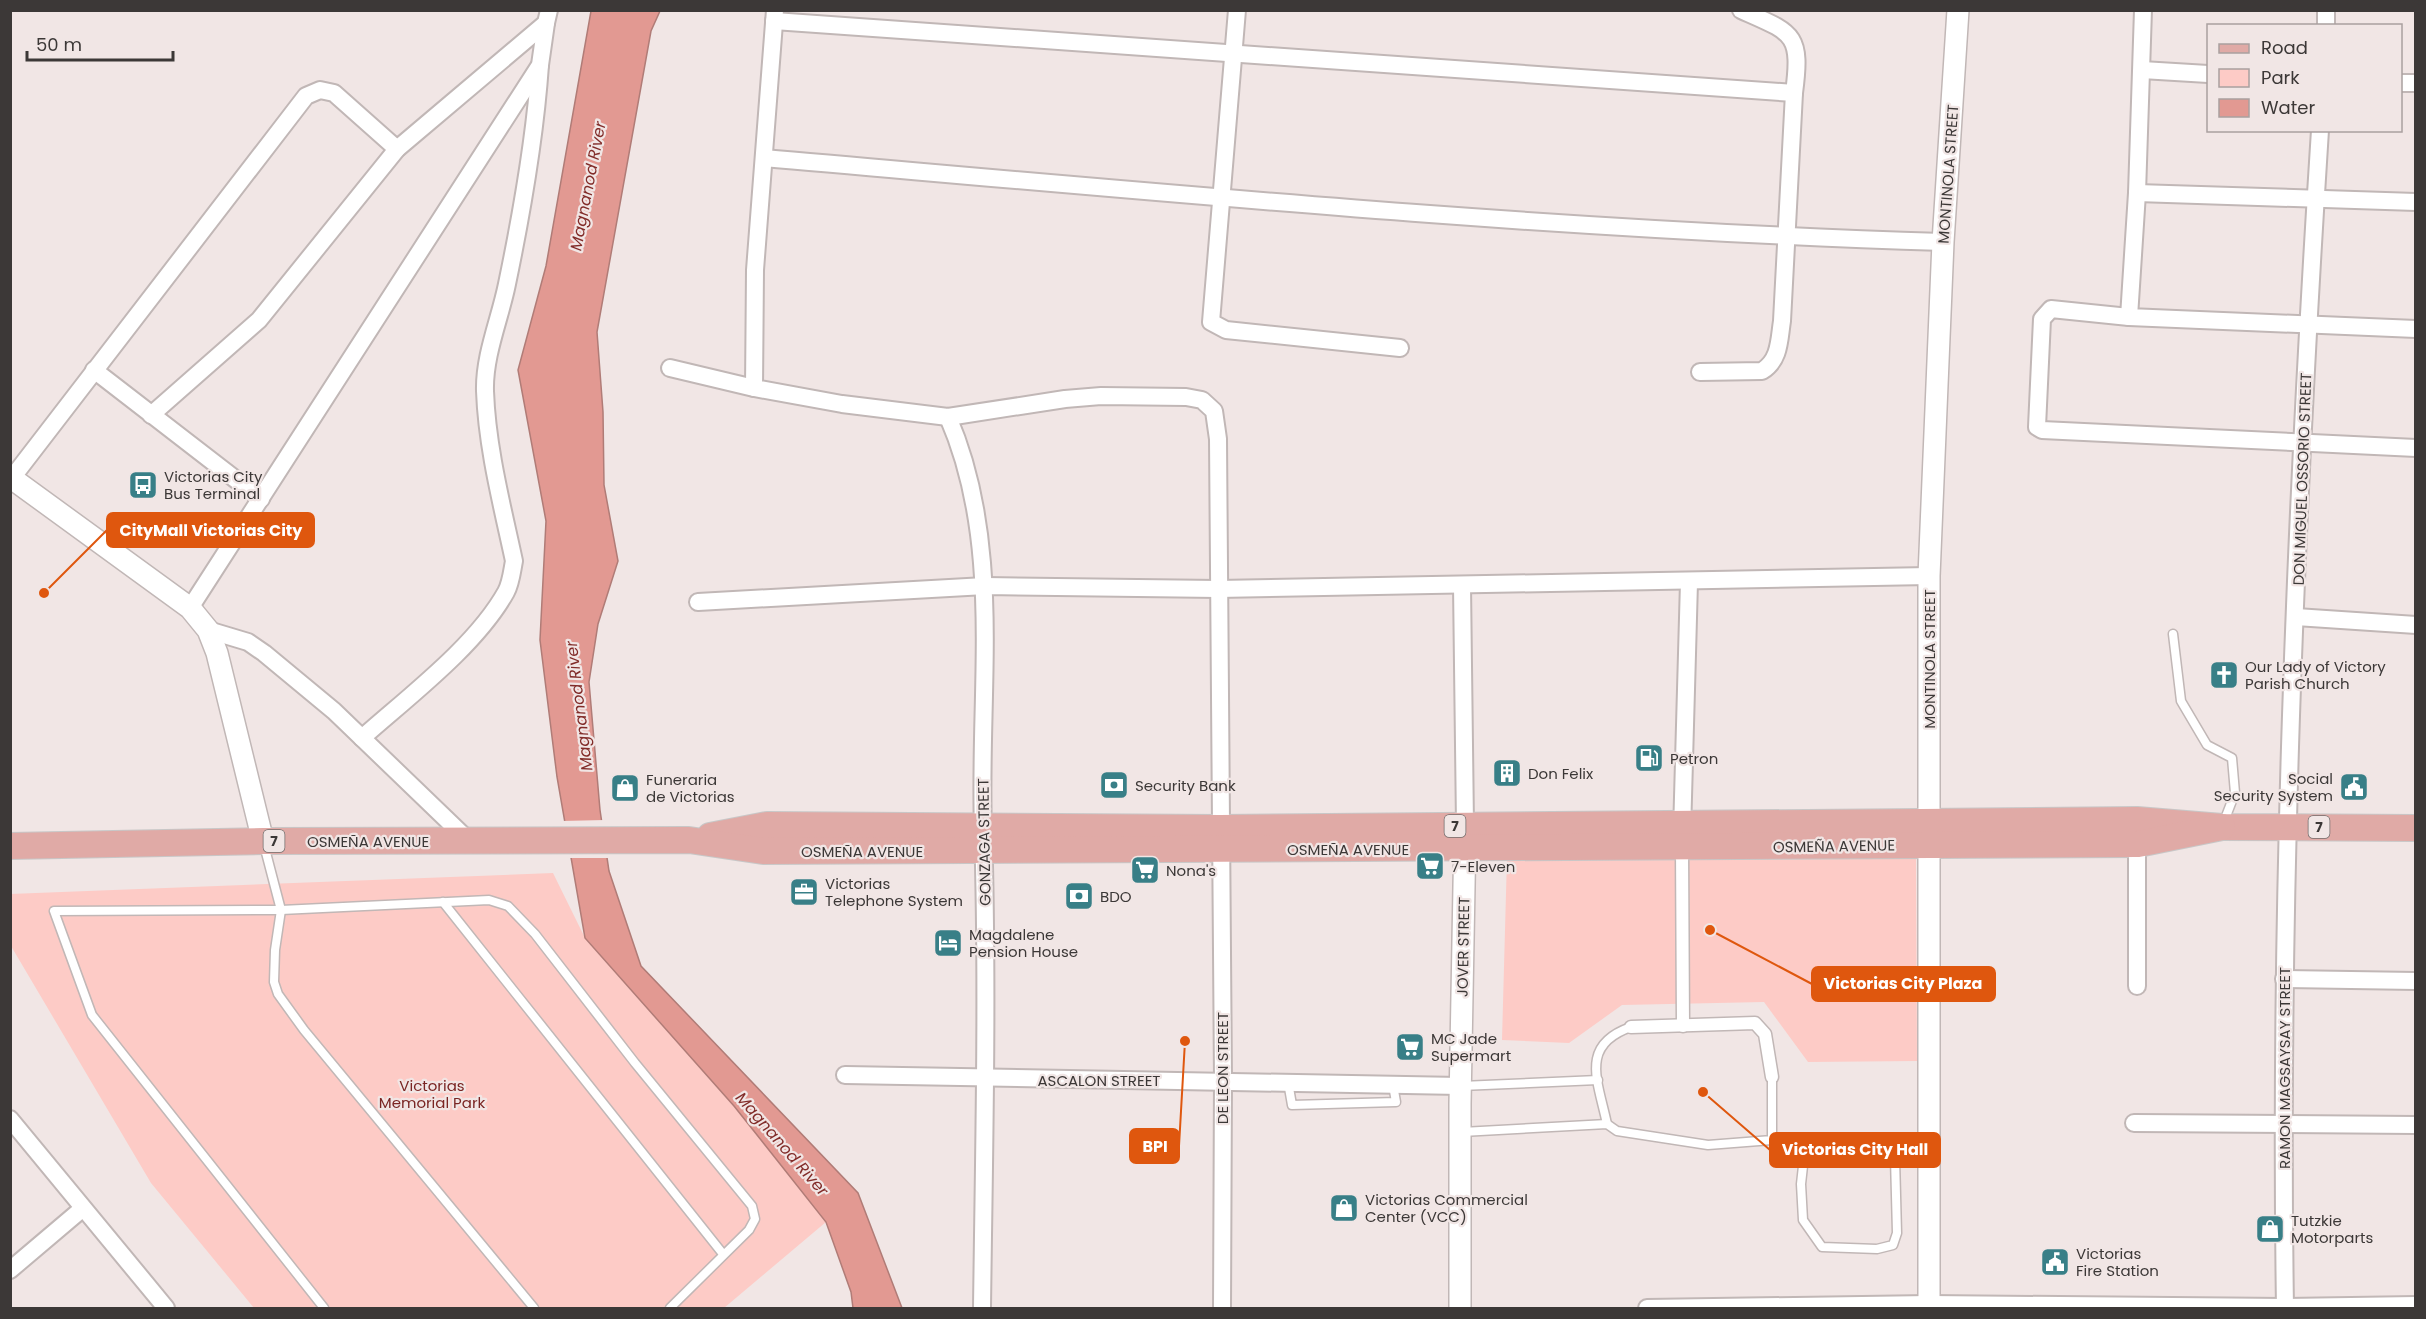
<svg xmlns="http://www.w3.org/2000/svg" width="2426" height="1319" viewBox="0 0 2426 1319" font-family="Poppins,sans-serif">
<rect width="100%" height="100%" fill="#f1e6e5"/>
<g fill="#fdcbc6">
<path d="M1507 857H1916L1917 1061 1808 1062 1764 1002 1622 1005 1569 1043 1502 1040Z"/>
<path d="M553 873 585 938 734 1106 826 1222 724 1308H254L151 1183 11 946 10 894Z"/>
</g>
<path fill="#e29992" stroke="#b07c77" stroke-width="1.5" d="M591 11H660L651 31 597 332 603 412 604 485 618 561 598 624 589 682 600 810 609 871 641 966 858 1193 902 1308H853L851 1292 826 1222 734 1106 585 938 557 777 540 640 546 521 518 370 546 266Z"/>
<path fill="#f1e6e5" d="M605 820 610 858H568L561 821Z"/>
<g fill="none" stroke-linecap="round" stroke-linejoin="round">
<g stroke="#c1b7b6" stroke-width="11">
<g id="service">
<path d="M2173 634 2181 701 2207 745 2232 758 2235 793 2223 824"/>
<path d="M264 845 281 910 275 950 274 982 278 994 304 1030 534 1308"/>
<path d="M443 902 723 1254"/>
<path d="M1288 1082 1292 1105 1396 1102 1393 1085"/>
<path d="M1461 1086 1598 1080"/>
<path d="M1607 1124C1598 1081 1579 1045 1631 1027"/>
<path d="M1462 1132 1607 1124 1617 1131 1708 1145 1772 1140V1077"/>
<path d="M1895 1158 1897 1233 1893 1245 1877 1249 1822 1247 1803 1220 1801 1184 1803 1166 1808 1157 1818 1153 1895 1158 1927 1155"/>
<path d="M324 1308 92 1015 54 911 281 910 489 900 508 906 535 934 635 1063 752 1206 755 1219 749 1230 670 1308"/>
</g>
</g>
<g stroke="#c1b7b6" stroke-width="15">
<g id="pedestrian">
<path d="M1682 848 1683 1026"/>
<path d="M1631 1027 1755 1023 1765 1034 1772 1077"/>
</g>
</g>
<g stroke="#c1b7b6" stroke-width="20">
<g id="minor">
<path d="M775 10 755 270 754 388 842 404 948 417 1065 399 1101 396 1186 397 1202 400 1214 411 1218 439 1223 1080 1222 1308"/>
<path d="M1237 10 1211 322 1226 330 1400 348"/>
<path d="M2143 10 2137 193 2129 317 2416 329"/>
<path d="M774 21 1794 93"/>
<path d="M2326 26V10"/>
<path d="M2142 70 2208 74"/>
<path d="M2400 83H2416"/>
<path d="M764 158C1156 192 1549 230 1943 242"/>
<path d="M2137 193 2416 202"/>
<path d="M2129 317 2051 309 2042 319 2037 427 2042 430 2416 448"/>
<path d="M670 368 754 388"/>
<path d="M94 370 261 499"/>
<path d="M1700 372 1762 371C1780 360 1779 340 1782 321L1794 93C1802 33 1793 33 1741 10"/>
<path d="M151 415 259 320 397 149 546 23 549 10"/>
<path d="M948 417C1004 545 978 692 983 829 988 988 984 1149 982 1308"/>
<path d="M12 478 306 96 320 90 334 93 397 149"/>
<path d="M1462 585 1465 825"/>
<path d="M698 602 985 586 1218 589 1929 576"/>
<path d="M190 608 540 65 546 23"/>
<path d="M2296 617 2416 625"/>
<path d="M208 630 248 642 264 653 334 711 469 841"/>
<path d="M362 738C408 697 476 646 506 592 511 583 512 571 514 561 502 505 487 448 485 391 484 355 500 319 507 284 522 212 535 138 540 65"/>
<path d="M1682 833 1689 582"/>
<path d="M2284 979 2416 981"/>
<path d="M2137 986V836"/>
<path d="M845 1075 1460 1086"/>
<path d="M10 1119 166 1308"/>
<path d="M2134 1123 2416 1125"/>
<path d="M10 1270 82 1209"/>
<path d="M1647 1308 1929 1304 2285 1307 2416 1305"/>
<path d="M2285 1308C2279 916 2295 523 2320 130"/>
</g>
</g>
<g stroke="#c1b7b6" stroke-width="24">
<g id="tertiary">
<path d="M10 477 190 608 208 630 217 653 263 841"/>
<path d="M1460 1308V1104L1465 832"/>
<path d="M1929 1308V576L1943 242 1958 10"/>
</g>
</g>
<g stroke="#c8c7c7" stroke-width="28">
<g id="primary">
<path d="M710 836 767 825 1220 828 2137 820 2222 827 2416 828"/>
<path d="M10 846 263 841 689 840 763 851 2138 844 2222 827"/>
</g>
</g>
<use href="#service" stroke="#fff" stroke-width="8"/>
<use href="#pedestrian" stroke="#fff" stroke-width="12"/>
<use href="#minor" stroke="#fff" stroke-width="16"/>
<use href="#tertiary" stroke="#fff" stroke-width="21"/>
<use href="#primary" stroke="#e0aaa6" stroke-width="26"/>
</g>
<defs>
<g id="bus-square" transform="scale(1.5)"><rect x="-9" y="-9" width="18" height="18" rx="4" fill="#387f87" stroke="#f1e6e5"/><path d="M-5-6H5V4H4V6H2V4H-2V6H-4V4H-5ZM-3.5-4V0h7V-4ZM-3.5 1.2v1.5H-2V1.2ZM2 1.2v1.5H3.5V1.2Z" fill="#fff"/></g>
<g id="church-square" transform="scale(1.5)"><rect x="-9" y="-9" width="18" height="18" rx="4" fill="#387f87" stroke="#f1e6e5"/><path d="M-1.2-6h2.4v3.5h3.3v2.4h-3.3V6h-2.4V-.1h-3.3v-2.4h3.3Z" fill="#fff"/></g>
<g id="fuel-square" transform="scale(1.5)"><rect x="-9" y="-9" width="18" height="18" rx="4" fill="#387f87" stroke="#f1e6e5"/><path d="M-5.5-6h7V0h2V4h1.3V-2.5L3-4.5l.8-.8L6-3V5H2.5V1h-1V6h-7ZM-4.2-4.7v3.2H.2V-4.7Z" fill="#fff"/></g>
<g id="building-square" transform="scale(1.5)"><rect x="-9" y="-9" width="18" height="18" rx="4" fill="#387f87" stroke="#f1e6e5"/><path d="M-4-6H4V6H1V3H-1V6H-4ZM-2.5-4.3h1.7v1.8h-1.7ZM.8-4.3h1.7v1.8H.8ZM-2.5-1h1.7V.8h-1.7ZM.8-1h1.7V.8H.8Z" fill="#fff"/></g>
<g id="bank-square" transform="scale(1.5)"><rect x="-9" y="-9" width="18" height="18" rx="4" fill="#387f87" stroke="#f1e6e5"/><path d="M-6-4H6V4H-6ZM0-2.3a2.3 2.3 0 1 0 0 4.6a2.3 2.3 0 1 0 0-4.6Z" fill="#fff"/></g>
<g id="civic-square" transform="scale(1.5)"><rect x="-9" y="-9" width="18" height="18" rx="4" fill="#387f87" stroke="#f1e6e5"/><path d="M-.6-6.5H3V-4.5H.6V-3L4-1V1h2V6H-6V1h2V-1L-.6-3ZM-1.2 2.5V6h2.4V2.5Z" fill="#fff"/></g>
<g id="shop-square" transform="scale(1.5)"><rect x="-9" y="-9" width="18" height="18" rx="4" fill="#387f87" stroke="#f1e6e5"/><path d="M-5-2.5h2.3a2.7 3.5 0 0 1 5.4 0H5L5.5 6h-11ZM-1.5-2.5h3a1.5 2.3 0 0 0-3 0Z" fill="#fff"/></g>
<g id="supermarket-square" transform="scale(1.5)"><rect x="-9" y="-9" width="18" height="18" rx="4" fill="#387f87" stroke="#f1e6e5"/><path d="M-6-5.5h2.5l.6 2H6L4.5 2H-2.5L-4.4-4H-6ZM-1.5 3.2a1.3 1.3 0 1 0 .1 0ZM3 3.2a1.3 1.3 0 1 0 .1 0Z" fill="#fff"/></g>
<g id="office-square" transform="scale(1.5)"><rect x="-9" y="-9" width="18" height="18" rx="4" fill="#387f87" stroke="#f1e6e5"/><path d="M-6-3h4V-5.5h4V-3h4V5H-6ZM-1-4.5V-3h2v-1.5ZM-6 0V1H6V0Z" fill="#fff"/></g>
<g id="hotel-square" transform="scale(1.5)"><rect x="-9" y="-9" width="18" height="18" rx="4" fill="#387f87" stroke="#f1e6e5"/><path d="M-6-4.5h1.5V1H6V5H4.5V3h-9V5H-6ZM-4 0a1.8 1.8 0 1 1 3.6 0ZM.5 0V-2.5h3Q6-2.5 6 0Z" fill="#fff"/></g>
</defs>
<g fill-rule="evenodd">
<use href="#bus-square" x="143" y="485"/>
<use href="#church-square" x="2224" y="675"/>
<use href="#fuel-square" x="1649" y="758"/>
<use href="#building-square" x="1507" y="773"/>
<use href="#bank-square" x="1114" y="785"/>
<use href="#civic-square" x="2354" y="787"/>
<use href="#shop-square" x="625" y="788"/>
<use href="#supermarket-square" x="1430" y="866"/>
<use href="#supermarket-square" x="1145" y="870"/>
<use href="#office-square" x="804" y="892"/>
<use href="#bank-square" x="1079" y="896"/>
<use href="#hotel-square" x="948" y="943"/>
<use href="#supermarket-square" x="1410" y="1047"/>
<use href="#shop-square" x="1344" y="1208"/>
<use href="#shop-square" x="2270" y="1229"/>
<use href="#civic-square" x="2055" y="1262"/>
</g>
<g text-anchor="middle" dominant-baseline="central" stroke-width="4.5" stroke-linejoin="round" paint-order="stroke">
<g fill="#f1e6e5" stroke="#726c6b" stroke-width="1.5">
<rect x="1444.5" y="815" width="21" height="22" rx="4.5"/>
<rect x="2308.5" y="816" width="21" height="22" rx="4.5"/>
<rect x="263.5" y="830" width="21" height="22" rx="4.5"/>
</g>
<g font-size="14" font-weight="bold" fill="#3c3837">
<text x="1455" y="826">7</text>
<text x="2319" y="827">7</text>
<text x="274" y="841">7</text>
</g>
<g font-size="15" fill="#3c3837" stroke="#f1e6e5">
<text transform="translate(1948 174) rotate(-86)">MONTINOLA STREET</text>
<text transform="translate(2302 479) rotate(-88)">DON MIGUEL OSSORIO STREET</text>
<text transform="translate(1929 659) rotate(-90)">MONTINOLA STREET</text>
<text x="368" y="841">OSMEÑA AVENUE</text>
<text transform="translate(984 842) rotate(-91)">GONZAGA STREET</text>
<text transform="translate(1834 846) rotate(-1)">OSMEÑA AVENUE</text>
<text x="1348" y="849">OSMEÑA AVENUE</text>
<text x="862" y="851">OSMEÑA AVENUE</text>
<text transform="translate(1463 947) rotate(-89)">JOVER STREET</text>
<text transform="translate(1222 1068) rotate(-90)">DE LEON STREET</text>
<text transform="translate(2284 1068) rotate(-90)">RAMON MAGSAYSAY STREET</text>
<text x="1099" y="1080">ASCALON STREET</text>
</g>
<g font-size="15" fill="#3c3837" stroke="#f1e6e5" text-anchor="start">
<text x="164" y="476">Victorias City<tspan x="164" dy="17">Bus Terminal</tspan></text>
<text x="2245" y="666">Our Lady of Victory<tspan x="2245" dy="17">Parish Church</tspan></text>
<text x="1670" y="758">Petron</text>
<text x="1528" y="773">Don Felix</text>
<text x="2333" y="778" text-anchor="end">Social<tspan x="2333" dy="17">Security System</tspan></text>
<text x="646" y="779">Funeraria<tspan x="646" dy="17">de Victorias</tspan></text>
<text x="1135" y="785">Security Bank</text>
<text x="1451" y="866">7-Eleven</text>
<text x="1166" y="870">Nona's</text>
<text x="825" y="883">Victorias<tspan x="825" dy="17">Telephone System</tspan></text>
<text x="1100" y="896">BDO</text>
<text x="969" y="934">Magdalene<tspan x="969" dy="17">Pension House</tspan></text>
<text x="1431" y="1038">MC Jade<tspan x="1431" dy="17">Supermart</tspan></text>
<text x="1365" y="1199">Victorias Commercial<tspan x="1365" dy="17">Center (VCC)</tspan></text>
<text x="2291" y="1220">Tutzkie<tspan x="2291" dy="17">Motorparts</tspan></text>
<text x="2076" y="1253">Victorias<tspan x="2076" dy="17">Fire Station</tspan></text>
</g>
<g font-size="15" fill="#7a2523" stroke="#f1e6e5">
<text x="432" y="1085">Victorias<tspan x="432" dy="17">Memorial Park</tspan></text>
</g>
<g font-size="16" font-style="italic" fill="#822c29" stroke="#f1e6e5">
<text transform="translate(588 186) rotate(-79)">Magnanod River</text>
<text transform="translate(579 706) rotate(-97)">Magnanod River</text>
<text transform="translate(782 1144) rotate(49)">Magnanod River</text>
</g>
</g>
<path fill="none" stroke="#df570e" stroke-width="2" d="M44 593L107 530M1710 930L1812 984M1185 1041L1179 1146M1703 1092L1770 1150"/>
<g fill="#df570e" stroke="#f1e6e5" stroke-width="2">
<circle cx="44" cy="593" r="6"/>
<circle cx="1710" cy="930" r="6"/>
<circle cx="1185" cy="1041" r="6"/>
<circle cx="1703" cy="1092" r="6"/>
</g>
<g fill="#df570e" stroke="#df570e" stroke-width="2">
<rect x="107" y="513" width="207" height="34" rx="6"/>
<rect x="1812" y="967" width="183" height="34" rx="6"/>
<rect x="1130" y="1129" width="49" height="34" rx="6"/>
<rect x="1770" y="1133" width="170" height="34" rx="6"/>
</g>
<g font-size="16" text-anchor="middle" font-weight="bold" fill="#fff">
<text x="211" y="536">CityMall Victorias City</text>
<text x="1903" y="989">Victorias City Plaza</text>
<text x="1155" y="1152">BPI</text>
<text x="1855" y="1155">Victorias City Hall</text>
</g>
<rect width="2426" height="1319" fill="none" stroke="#3c3837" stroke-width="24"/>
<rect x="2207" y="24" width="195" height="108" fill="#f1e6e5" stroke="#a9a09f" stroke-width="1.5"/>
<rect x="2219" y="44" width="30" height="9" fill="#e0aaa6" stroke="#a9a09f" stroke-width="1.5"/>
<text x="2261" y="54" font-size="18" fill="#3c3837">Road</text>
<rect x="2219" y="69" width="30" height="18" fill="#fdcbc6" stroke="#a9a09f" stroke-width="1.5"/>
<text x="2261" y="84" font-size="18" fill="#3c3837">Park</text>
<rect x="2219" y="99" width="30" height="18" fill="#e29992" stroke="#a9a09f" stroke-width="1.5"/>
<text x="2261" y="114" font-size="18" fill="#3c3837">Water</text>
<path d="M27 51v9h146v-9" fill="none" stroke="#3c3837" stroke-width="3"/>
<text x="36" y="51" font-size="18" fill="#3c3837" stroke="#f1e6e5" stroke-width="4.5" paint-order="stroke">50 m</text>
</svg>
